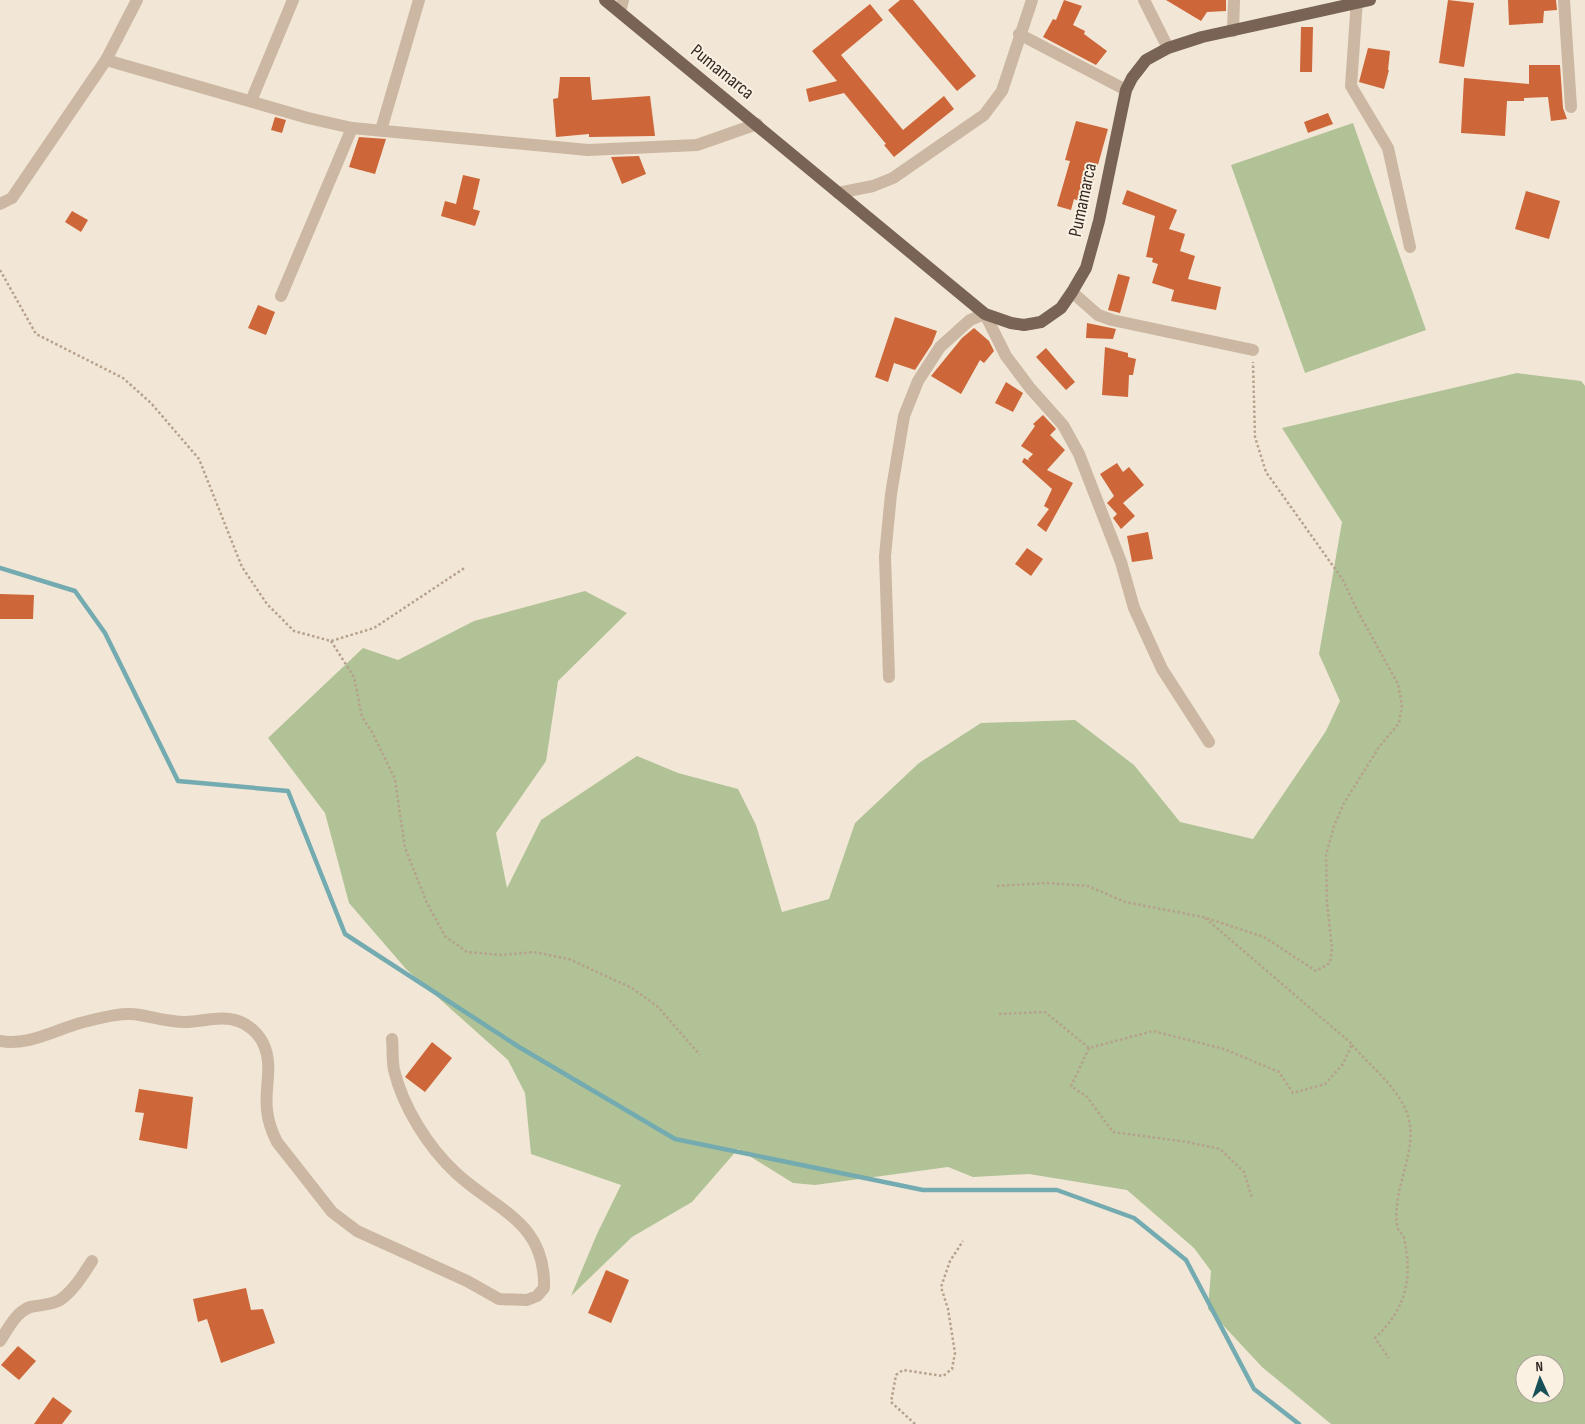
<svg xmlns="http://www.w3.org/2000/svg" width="1585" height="1424" viewBox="0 0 1585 1424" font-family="'Sofia Sans Condensed',sans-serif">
<rect width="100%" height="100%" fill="#f2e7d6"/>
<g fill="#b0c296" fill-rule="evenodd">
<path d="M1353 123 1426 330 1305 373 1231 165Z"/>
<path d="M1517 373 1581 381 1585 386V1424H1331L1262 1367 1208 1309 1211 1271 1194 1248 1127 1190 1029 1174 973 1177 948 1167 815 1185 793 1183 738 1149 692 1202 632 1237 571 1296 597 1234 621 1185 531 1154 525 1093 508 1060 406 969 349 903 325 813 268 738 363 648 398 660 474 621 585 591 627 613 558 681 546 761 496 833 507 888 541 820 637 756 678 773 738 789 756 825 782 912 829 899 855 823 919 763 981 723 1075 720 1134 765 1180 822 1253 839 1326 731 1340 701 1319 654 1342 522 1282 428ZM1525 1364H1555V1394H1525Z"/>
</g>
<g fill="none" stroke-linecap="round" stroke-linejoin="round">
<path stroke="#74abb1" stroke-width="4.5" d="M0 568 75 591 105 633 178 781 288 791 345 934 519 1047 675 1139 923 1190H1057L1134 1218 1186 1260 1254 1389 1299 1424"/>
</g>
<g fill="#cd6639">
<path d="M900 0H913L976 76 957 91 888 10Z"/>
<path d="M1064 0 1082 6 1073 25 1085 31 1084 34 1107 51 1096 65 1043 37 1053 19 1056 20Z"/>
<path d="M1166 0H1226V11L1207 12 1201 21Z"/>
<path d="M1448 0 1474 3 1464 67 1439 63Z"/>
<path d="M1508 0H1556L1557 10 1544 11 1543 23 1509 25Z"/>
<path d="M870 4 883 20 841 55 903 130 944 96 954 109 894 157 884 145 886 144 844 93 809 102 806 89 837 81 812 51Z"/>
<path d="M1301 27H1313L1312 72H1300Z"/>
<path d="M1368 48 1390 51 1388 70H1389L1384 89 1359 82Z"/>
<path d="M1529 65H1560L1563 108 1567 119 1551 121 1548 97 1524 98V101H1507L1505 136 1461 133 1464 78 1529 84Z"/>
<path d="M560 77H590L592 100 650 96 655 136 589 137V134L556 137 553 99 558 98Z"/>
<path d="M1328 113 1333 124 1308 133 1304 122Z"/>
<path d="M275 117 286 120 282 133 271 130Z"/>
<path d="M1076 121 1108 129 1087 204 1074 199 1071 210 1057 206 1070 161 1065 160Z"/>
<path d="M359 137 386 139 375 174 349 167Z"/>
<path d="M639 156 646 174 622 184 611 157Z"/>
<path d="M463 175 480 179 473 209 480 211 475 226 441 216 445 201 456 204Z"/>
<path d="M1127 190 1177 210 1169 229 1185 234 1180 251 1195 256 1188 279 1221 287 1216 310 1171 301 1174 290 1152 283 1158 264 1152 262 1153 258 1146 257 1155 216 1122 204Z"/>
<path d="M1526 191 1560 201 1549 239 1515 229Z"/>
<path d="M72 211 88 220 81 232 65 222Z"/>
<path d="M1118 274 1130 277 1120 313 1108 310Z"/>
<path d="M258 305 275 312 266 335 248 328Z"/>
<path d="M895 317 937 331 932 344 915 370 894 363 888 382 875 377Z"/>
<path d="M1087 323 1116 329 1113 339 1086 338Z"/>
<path d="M974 328 989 341 994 351 984 363 980 360 961 394 931 376 962 338Z"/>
<path d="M1105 347 1128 353V357L1136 359 1133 375H1129L1128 397 1102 395Z"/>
<path d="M1046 348 1075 382 1066 390 1036 357Z"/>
<path d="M1006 382 1023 393 1013 412 995 403Z"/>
<path d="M1043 415 1056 429 1050 435 1065 450 1047 470 1073 483 1046 532 1037 525 1049 509 1044 506 1052 489 1022 462 1024 458 1030 461 1028 459 1033 454 1021 446 1035 426 1033 424Z"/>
<path d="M1117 463 1123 472 1129 467 1144 485 1123 503 1135 516 1121 529 1113 518 1117 514 1107 503 1114 496 1100 474Z"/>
<path d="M1148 532 1153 559 1132 562 1127 536Z"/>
<path d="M1027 548 1043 559 1031 576 1015 564Z"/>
<path d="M0 594 34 595 33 619H0Z"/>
<path d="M432 1042 452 1058 425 1092 405 1077Z"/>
<path d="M139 1089 193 1097 187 1149 139 1140 144 1113 135 1112Z"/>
<path d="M606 1270 629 1280 611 1323 588 1313Z"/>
<path d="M246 1288 251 1310 263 1309 275 1343 221 1363 207 1319 198 1322 193 1299Z"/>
<path d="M18 1346 36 1361 19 1380 1 1365Z"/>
<path d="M53 1397 72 1411 62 1424H34Z"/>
</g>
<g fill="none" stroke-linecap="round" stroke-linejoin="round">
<g stroke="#b6a18c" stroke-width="2.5" stroke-dasharray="2.5 2.5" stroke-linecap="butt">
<path d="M0 270 36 334 123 378 151 403 199 459 242 567 267 604 294 631 331 641 374 628 466 567"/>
<path d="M331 641 354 677 362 717 372 732 395 779 405 848 427 903 445 936 467 952 502 955 534 952 569 959 610 978 632 988 658 1007 700 1055"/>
<path d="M997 886 1047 883 1088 886 1125 902 1203 917 1264 937 1316 971 1330 963 1332 948 1327 903 1326 855 1334 826 1344 803 1379 747 1399 723 1402 705 1398 684 1356 608 1343 580 1266 472 1255 437 1253 362"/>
<path d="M999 1014 1045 1012 1089 1048 1153 1031 1224 1049 1279 1072 1293 1093 1325 1084 1343 1064 1352 1044 1204 917"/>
<path d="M1352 1045C1370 1066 1400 1089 1408 1116 1417 1147 1399 1177 1397 1206 1396 1212 1396 1223 1398 1229 1400 1233 1403 1234 1404 1238 1413 1279 1406 1309 1375 1338L1389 1358"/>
<path d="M1089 1048 1071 1086 1087 1097 1113 1132 1187 1142 1220 1149 1244 1172 1252 1198"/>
<path d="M915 1424 891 1402 896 1375 903 1370 943 1376 952 1369 955 1353 948 1309 941 1287 950 1261 963 1241"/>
</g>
<g stroke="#cbb7a2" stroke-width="12">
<path d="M1144 0 1168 48"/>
<path d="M1357 0 1351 86 1388 148 1410 247"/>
<path d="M1564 0 1571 107"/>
<path d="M620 12 623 0"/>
<path d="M1233 31 1234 0"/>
<path d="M1019 34 1126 90"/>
<path d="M106 60 308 118 352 128 588 150 697 145 757 124"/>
<path d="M251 101 293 0"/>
<path d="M381 130 419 0"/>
<path d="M838 193 873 186 893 178 984 115 1002 91 1032 0"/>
<path d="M0 204 12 198 106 60 137 0"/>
<path d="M1072 292 1098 315 1112 320 1253 350"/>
<path d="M281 296 352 128"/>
<path d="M889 677 885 556 891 494 904 416 918 381 940 347 970 320 985 314 1006 356 1030 388 1063 425 1079 454 1121 562 1134 608 1162 669 1209 742"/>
<path d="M0 1041C29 1047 60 1027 88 1021 104 1017 124 1012 140 1015 156 1018 169 1022 185 1022 202 1022 221 1015 238 1021 248 1024 258 1033 263 1043 274 1066 264 1087 267 1110 268 1121 272 1132 277 1142L332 1212 357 1231 467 1281 499 1299 527 1300 537 1296 544 1288C546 1222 497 1211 456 1173 428 1147 403 1107 394 1070 392 1060 393 1049 392 1039"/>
<path d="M0 1341C8 1329 16 1312 30 1307 40 1305 51 1305 60 1300 74 1290 83 1275 92 1261"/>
</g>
<path stroke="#786355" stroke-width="12" d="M605 0 985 314 1011 323 1024 325 1041 322 1061 308 1072 292 1086 268 1099 221 1126 90 1132 78 1146 60 1168 48 1202 37 1370 0"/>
</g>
<g text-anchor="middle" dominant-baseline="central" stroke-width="4" stroke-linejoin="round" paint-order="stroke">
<g font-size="19" fill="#352b25" stroke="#faf1e3">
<text transform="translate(722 72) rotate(39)">Pumamarca</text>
<text transform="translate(1083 200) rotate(-78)">Pumamarca</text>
</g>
</g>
<g transform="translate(1540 1379) rotate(357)"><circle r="24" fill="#faf1e3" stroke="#aba297"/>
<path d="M0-4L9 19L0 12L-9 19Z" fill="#185058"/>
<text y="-8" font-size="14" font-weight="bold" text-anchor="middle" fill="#352b25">N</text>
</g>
</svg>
